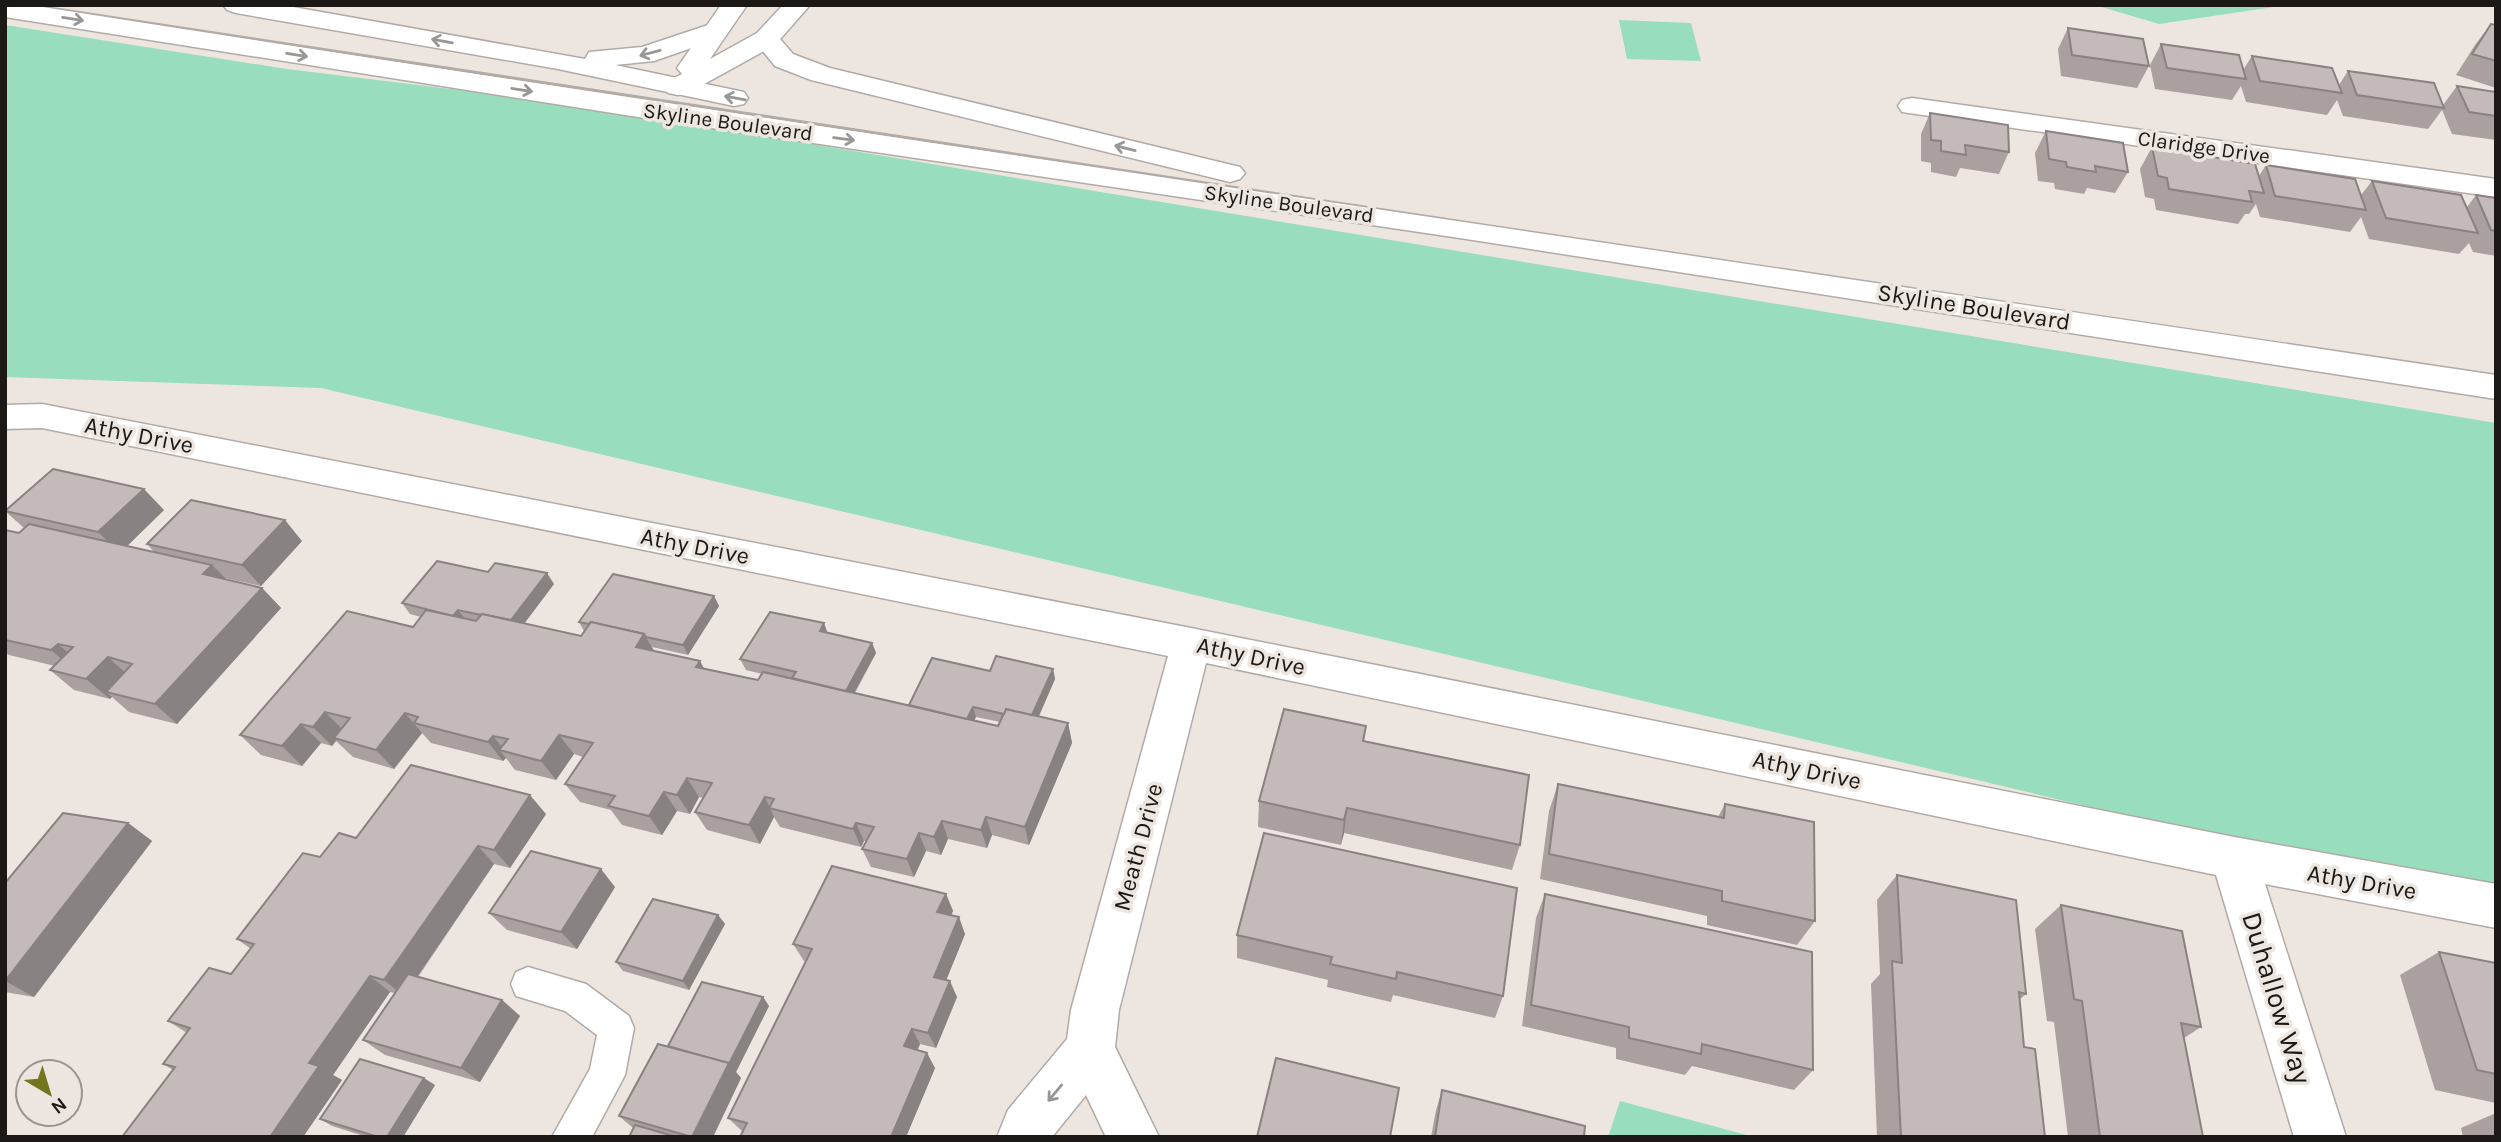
<svg xmlns="http://www.w3.org/2000/svg" width="2501" height="1142" viewBox="0 0 2501 1142" font-family="Karla,sans-serif">
<rect width="100%" height="100%" fill="#ede6e0"/>
<g fill="#98ddbd">
<path d="M2095 5H2287L2159 24Z"/>
<path d="M1619 20 1691 23 1701 61 1627 59Z"/>
<path d="M5 25 287 69 671 116 769 137 2496 423V903L321 388 5 377Z"/>
<path d="M1620 1101 1754 1137H1608Z"/>
</g>
<g fill="none" stroke-linecap="round" stroke-linejoin="round">
<g stroke="#b1aaa5" stroke-width="3">
<path id="service" d="M528 967 586 984 629 1016 634 1028 625 1075 592 1137H552L590 1069 597 1035 565 1011 516 996 511 984 516 972Z"/>
</g>
<g stroke="#b1aaa5" stroke-width="3">
<g id="minor">
<path d="M721 5H747L710 59 757 33 783 5H810L775 45 688 93 678 95 668 93 664 87 668 81 682 74 677 68Z"/>
<path d="M1912 98 2496 179V197L1902 112 1898 106 1902 100Z"/>
<path d="M42 404 1191 628 2234 837 2496 884V928L2265 884 2346 1137H2294L2216 875 1206 663 1119 1010 1115 1047 1159 1137H1106L1086 1095 1052 1137H997L1008 1110 1067 1039 1071 1010 1168 656 42 428 5 429V405Z"/>
</g>
</g>
<g stroke="#b1aaa5" stroke-width="3">
<g id="primary">
<path d="M5 5H30C851 134 1674 252 2496 375V399L1453 237 657 120 5 17Z"/>
<path d="M223 5H282L585 59 589 52 642 47 714 23 723 25 727 31 723 37 654 61 615 65 744 92 748 98 744 104 734 106 558 69 236 13 227 10Z"/>
<path d="M766 31 775 33 793 54 830 68 1240 167 1245 173 1240 179 1230 182 811 80 775 66 753 39 757 33Z"/>
</g>
</g>
<use href="#service" fill="#fff" fill-rule="evenodd"/>
<use href="#minor" fill="#fff" fill-rule="evenodd"/>
<use href="#primary" fill="#fff" fill-rule="evenodd"/>
</g>
<g fill="#a9a09f" fill-rule="evenodd">
<path d="M2491 24 2496 25V88L2456 75 2475 45Z"/>
<path d="M2068 28 2149 66 2137 88 2061 76 2058 49Z"/>
<path d="M2161 44 2243 70 2252 56 2339 85 2348 71 2443 105 2457 86 2496 92V140L2452 134 2442 110 2428 129 2343 116 2337 100 2327 115 2246 102 2241 86 2232 100 2155 89 2150 65Z"/>
<path d="M1930 113 2009 152 1999 174 1960 168 1956 177 1931 172V163L1921 161V134Z"/>
<path d="M2046 131 2128 172 2115 193 2087 188 2084 194 2055 189 2054 183 2038 181 2035 153Z"/>
<path d="M2152 147 2259 176 2266 165 2361 195 2372 181 2467 207 2476 195 2496 198V256L2473 252 2469 243 2459 254 2369 239 2361 217 2350 232 2260 217 2256 204 2249 214H2245L2238 224 2156 210 2154 199 2145 197 2140 169Z"/>
<path d="M164 510 127 546 154 552 147 544 302 541 261 586 225 578 226 580 262 588 281 608 177 724 129 712 112 697 110 699 74 690 50 670 55 666 9 655 5 652V530L19 533 24 528 5 511Z"/>
<path d="M488 572 554 584 524 623 581 636 584 631 579 622 714 596 719 606 688 655 652 647 654 651 704 668 748 678 758 680 762 674 746 670 740 659 827 633 872 643 876 653 855 693 909 705 990 671 1053 669 1055 679 1038 717 1068 723 1072 743 1029 845 992 835 987 848 948 839 941 855 926 851 914 877 871 867 862 849 866 841H864L861 847 780 827 774 817 760 844 707 830 695 812 703 798 699 797 690 814 677 811 662 835 622 825 611 810 580 802 565 784 583 757 574 754 556 780 515 770 506 758 503 761 431 743 422 733 394 769 353 757 336 741 332 746 321 743 302 766 261 755 240 735 413 627 421 617 410 614 402 603ZM976 717 1000 722 998 726 974 720Z"/>
<path d="M1366 726 1364 741 1520 845 1512 870 1344 833 1341 845 1258 827 1259 801Z"/>
<path d="M1558 784 1718 817 1725 804 1815 921 1797 945 1707 925V916L1540 879 1549 811Z"/>
<path d="M546 814 510 868 494 864 418 977 502 1000 520 1016 480 1082 385 1055 363 1040 395 993 390 992 333 1075 342 1080 303 1137H122L173 1070 163 1064 187 1033 168 1021 231 974 251 949 237 939 320 857 356 838Z"/>
<path d="M128 823 152 841 34 997 5 992V883Z"/>
<path d="M1897 875 2026 994 2019 1000 2024 1047 2045 1137H1877L1871 984 1880 974 1877 900Z"/>
<path d="M615 887 577 949 507 930 489 913Z"/>
<path d="M946 894 953 911 951 916 965 934 946 980 957 997 936 1048 920 1044 917 1050 935 1068 906 1137H740L743 1132 728 1118 806 961H804L793 944Z"/>
<path d="M1545 894 1813 1070 1794 1090 1692 1066 1685 1075 1616 1059V1048L1522 1026 1536 918Z"/>
<path d="M2061 905 2201 1027 2184 1038 2203 1137H2068L2054 1022 2047 1021 2035 929Z"/>
<path d="M718 915 725 924 689 990 623 971 616 962Z"/>
<path d="M1237 935 1503 996 1495 1018 1393 995 1391 1002 1327 987 1328 980 1237 958Z"/>
<path d="M2439 952 2496 963V1103L2435 1090 2400 975Z"/>
<path d="M763 997 769 1006 736 1072 741 1078 713 1137H629L633 1128 619 1116 668 1046Z"/>
<path d="M435 1085 403 1137H367L332 1126 320 1119Z"/>
<path d="M1442 1090 1584 1137H1431L1436 1110Z"/>
<path d="M2496 1113V1137H2463L2461 1128Z"/>
</g>
<g fill="#898282">
<path d="M144 489 164 510 120 553 98 532Z"/>
<path d="M285 520 302 541 261 586 242 565Z"/>
<path d="M212 565 232 585 203 574Z"/>
<path d="M547 573 554 584 518 632 510 621Z"/>
<path d="M262 588 281 608 177 724 155 704Z"/>
<path d="M714 596 719 606 688 655 683 645Z"/>
<path d="M458 610 466 620 453 616Z"/>
<path d="M824 623 828 634 820 631Z"/>
<path d="M644 634 656 654 636 647Z"/>
<path d="M872 643 876 653 849 702 845 692Z"/>
<path d="M58 644 81 664 74 670 51 650Z"/>
<path d="M108 657 130 677 106 692 112 697 110 699 86 679Z"/>
<path d="M700 661 711 681 696 667Z"/>
<path d="M1053 669 1055 679 1033 730 1030 720Z"/>
<path d="M973 707 976 717 969 730 966 720Z"/>
<path d="M325 712 344 731 334 738 336 741 332 746 313 727Z"/>
<path d="M405 713 422 733 394 769 376 750Z"/>
<path d="M1068 723 1072 743 1029 845 1025 827Z"/>
<path d="M301 724 321 743 302 766 282 746Z"/>
<path d="M559 735 574 754 556 780 541 761Z"/>
<path d="M493 736 506 752 499 750 506 758 503 761 488 742Z"/>
<path d="M687 778 699 797 690 814 677 795Z"/>
<path d="M664 792 677 811 662 835 649 816Z"/>
<path d="M530 795 546 814 510 868 494 850Z"/>
<path d="M765 797 774 817 760 844 749 825Z"/>
<path d="M1347 808 1344 833 1341 845 1344 820Z"/>
<path d="M986 817 992 835 987 848 981 830Z"/>
<path d="M942 821 948 839 941 855 934 837Z"/>
<path d="M128 823 152 841 34 997 5 981Z"/>
<path d="M856 823 864 841 861 847 853 829Z"/>
<path d="M919 833 926 851 914 877 907 859Z"/>
<path d="M478 846 494 864 404 996 384 980Z"/>
<path d="M601 869 615 887 577 949 561 932Z"/>
<path d="M946 894 953 911 944 929 937 912Z"/>
<path d="M718 915 725 924 689 990 683 981Z"/>
<path d="M959 917 965 934 941 993 934 977Z"/>
<path d="M370 976 390 992 333 1075 342 1080 303 1137H270L309 1063Z"/>
<path d="M950 981 957 997 936 1048 928 1033Z"/>
<path d="M763 997 769 1006 736 1072 741 1078 713 1137H692Z"/>
<path d="M502 1000 520 1016 480 1082 461 1068Z"/>
<path d="M912 1029 920 1044 913 1061 904 1046Z"/>
<path d="M927 1053 935 1068 906 1137H891Z"/>
<path d="M424 1078 435 1085 403 1137H387Z"/>
</g>
<g fill="#c4bab9" stroke="#898282" stroke-width="2">
<path d="M2491 24 2496 25V61L2472 54Z"/>
<path d="M2068 28 2143 39 2149 66 2072 55Z"/>
<path d="M2161 44 2239 55 2246 79 2167 68Z"/>
<path d="M2252 56 2332 68 2342 93 2260 81Z"/>
<path d="M2348 71 2434 83 2444 108 2357 95Z"/>
<path d="M2457 86 2496 92V116L2469 112Z"/>
<path d="M1930 113 2008 125 2009 152 1965 145 1966 155 1941 151V141L1931 140Z"/>
<path d="M2046 131 2123 143 2128 172 2095 166 2096 172 2067 167 2066 162 2049 159Z"/>
<path d="M2152 147 2255 164 2264 193 2249 191 2252 202 2169 189 2167 178 2158 176Z"/>
<path d="M2266 165 2355 179 2366 210 2275 196Z"/>
<path d="M2372 181 2461 195 2478 233 2386 218Z"/>
<path d="M2476 195 2496 198V231L2491 230Z"/>
<path d="M53 469 144 489 98 532 5 511Z"/>
<path d="M191 500 285 520 242 565 147 544Z"/>
<path d="M29 524 212 565 203 574 262 588 155 704 106 692 132 664 108 657 86 679 50 670 73 647 58 644 51 650 5 640V530L19 533Z"/>
<path d="M437 561 488 572 495 563 547 573 511 620 482 614 481 615 458 610 453 616 402 603Z"/>
<path d="M613 574 714 596 683 645 646 637 644 634 591 622 589 624 579 622Z"/>
<path d="M426 610 476 621 482 614 581 636 591 622 644 634 636 647 700 661 696 667 748 678 758 680 763 672 998 726 1006 709 1068 723 1025 827 986 817 981 830 942 821 934 837 919 833 907 859 862 849 874 827 856 823 853 829 769 808 774 799 765 797 749 825 695 812 712 783 687 778 677 795 664 792 649 816 608 806 615 796 565 784 593 743 559 735 541 761 499 750 508 739 493 736 488 742 414 723 418 717 405 713 376 750 334 738 350 718 325 712 313 727 301 724 282 746 240 735 347 611 413 627Z"/>
<path d="M770 612 824 623 820 631 872 643 846 691 792 678 796 672 740 659Z"/>
<path d="M996 656 1053 669 1032 715 1006 709 1004 714 973 707 967 719 909 705 932 658 990 671Z"/>
<path d="M1284 709 1366 726 1363 741 1529 775 1520 845 1347 808 1344 820 1259 801Z"/>
<path d="M411 765 530 795 494 850 478 846 384 980 370 976 309 1063 319 1066 270 1137H122L175 1067 163 1064 190 1028 168 1021 209 968 231 974 254 944 237 939 303 853 320 857 339 833 356 838Z"/>
<path d="M1558 784 1724 818 1725 804 1814 822 1815 921 1722 901V891L1549 854Z"/>
<path d="M63 813 128 823 5 981V883Z"/>
<path d="M1264 833 1517 888 1503 996 1397 972 1396 979 1330 964 1332 957 1237 935Z"/>
<path d="M531 851 601 869 561 932 489 913Z"/>
<path d="M832 866 946 894 937 912 959 917 934 977 950 981 928 1033 912 1029 904 1046 927 1053 891 1137H740L747 1123 728 1118 812 949 793 944Z"/>
<path d="M1897 875 2016 900 2026 994 2019 992 2024 1047 2035 1049 2045 1137H1901L1892 961 1902 963Z"/>
<path d="M1545 894 1812 952 1813 1070 1702 1044 1701 1054 1629 1038V1027L1531 1005Z"/>
<path d="M653 899 718 915 683 981 616 962Z"/>
<path d="M2061 905 2182 931 2201 1027 2181 1023 2203 1137H2100L2082 1001 2074 999Z"/>
<path d="M2439 952 2496 963V1074L2477 1070Z"/>
<path d="M408 974 502 1000 461 1068 363 1040Z"/>
<path d="M702 982 763 997 729 1064 668 1046Z"/>
<path d="M658 1044 729 1063 692 1137 619 1116Z"/>
<path d="M1276 1058 1399 1088 1390 1137H1257Z"/>
<path d="M360 1059 424 1078 387 1137H378L320 1119Z"/>
<path d="M1442 1090 1585 1126 1584 1137H1435Z"/>
<path d="M635 1125 677 1137H629Z"/>
</g>
<defs><path id="oneway-shaft" d="M-6 0H5M1.5-3L5.5 0L1.5 3" fill="none" stroke-width="1.6" stroke-linecap="round" stroke-linejoin="round" transform="scale(1.75)"/></defs>
<g stroke="#989796">
<use href="#oneway-shaft" transform="translate(73 19) rotate(9)"/>
<use href="#oneway-shaft" transform="translate(442 41) rotate(-170)"/>
<use href="#oneway-shaft" transform="translate(650 53) rotate(165)"/>
<use href="#oneway-shaft" transform="translate(297 55) rotate(9)"/>
<use href="#oneway-shaft" transform="translate(522 90) rotate(9)"/>
<use href="#oneway-shaft" transform="translate(735 98) rotate(-170)"/>
<use href="#oneway-shaft" transform="translate(844 139) rotate(8)"/>
<use href="#oneway-shaft" transform="translate(1125 148) rotate(-166)"/>
<use href="#oneway-shaft" transform="translate(1055 1093) rotate(130)"/>
</g>
<g text-anchor="middle" dominant-baseline="central" stroke-width="7" stroke-linejoin="round" paint-order="stroke">
<g font-size="21" fill="#1b1816" stroke="#ede6e0">
<text transform="translate(728 122) rotate(8)">Skyline Boulevard</text>
<text transform="translate(2204 147) rotate(8)">Claridge Drive</text>
<text transform="translate(1289 204) rotate(8)">Skyline Boulevard</text>
</g>
<g font-size="24" fill="#1b1816" stroke="#ede6e0">
<text transform="translate(1974 307) rotate(9)">Skyline Boulevard</text>
<text transform="translate(139 435) rotate(11)">Athy Drive</text>
<text transform="translate(695 546) rotate(11)">Athy Drive</text>
<text transform="translate(1251 656) rotate(12)">Athy Drive</text>
<text transform="translate(1807 770) rotate(12)">Athy Drive</text>
<text transform="translate(1138 847) rotate(-75)">Meath Drive</text>
<text transform="translate(2362 882) rotate(10)">Athy Drive</text>
</g>
<g font-size="28" fill="#1b1816" stroke="#ede6e0">
<text transform="translate(2277 998) rotate(73)">Duhallow Way</text>
</g>
</g>
<rect width="2501" height="1142" fill="none" stroke="#1b1816" stroke-width="14"/>
<g transform="translate(49 1093) rotate(142)"><circle r="33" fill="#ede6e0" stroke="#99948f" stroke-width="2"/>
<path d="M0-5L12 26L0 18L-12 26Z" fill="#71761f"/>
<text y="-10" font-size="19" font-weight="bold" text-anchor="middle" fill="#1b1816">N</text>
</g>
</svg>
